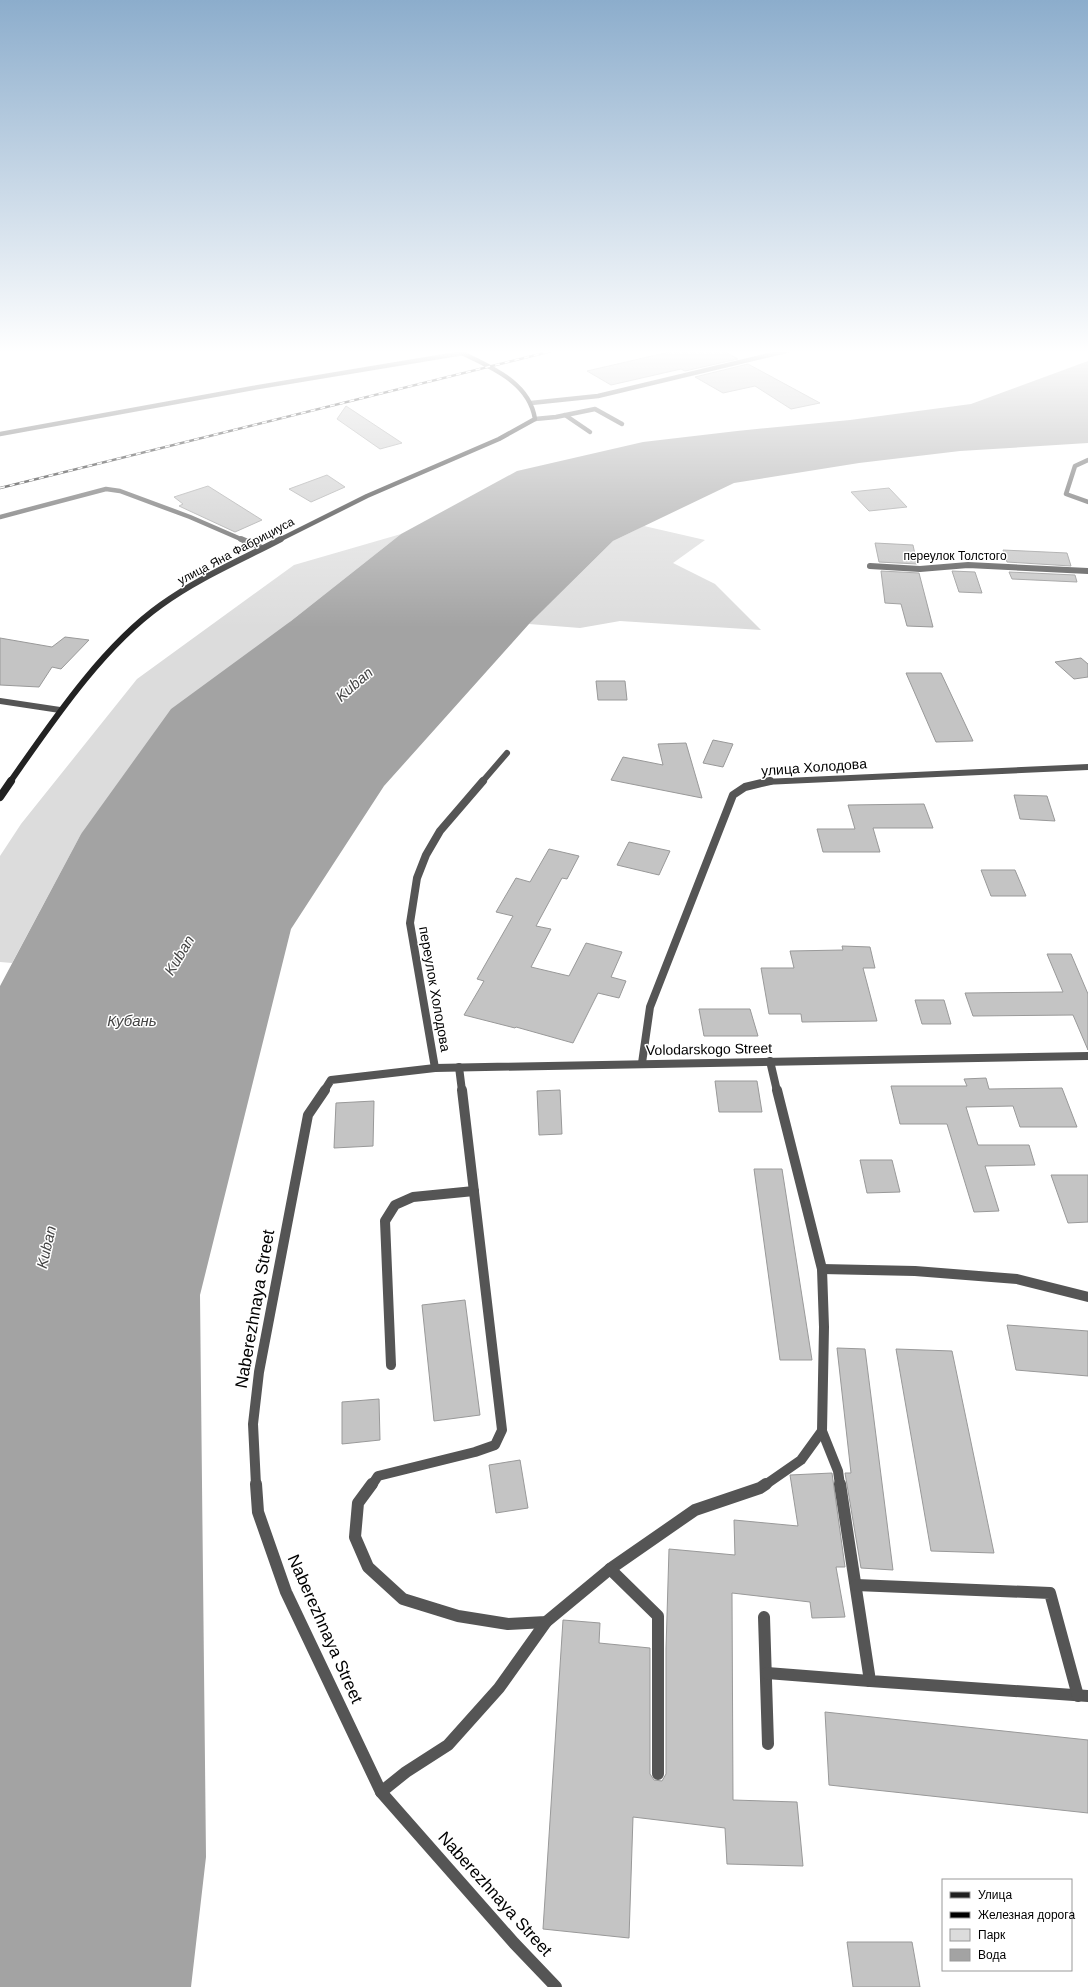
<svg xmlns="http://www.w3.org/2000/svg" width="1088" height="1987" viewBox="0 0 1088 1987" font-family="Helvetica,sans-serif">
<rect width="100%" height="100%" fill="#fff"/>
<g fill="#dcdcdc">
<path d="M644 526 705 540 673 563 715 584 761 630 620 621 580 628 529 624 613 541Z"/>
<path d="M401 534 291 621 81 834 12 963 0 962V856L21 824 137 679 294 565Z"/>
</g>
<path fill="#a3a3a3" d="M1088 361V443L960 451 859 463 734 483 613 541 529 624 384 786 291 929 200 1295 206 1857 191 1987H0V986L81 834 171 709 291 621 401 534 517 471 643 442 737 431 850 420 971 404Z"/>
<g fill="#c4c4c4" stroke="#999">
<path d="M678 350H722L738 359 685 371 681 369 611 385 587 371Z"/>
<path d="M748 364 820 403 791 409 755 386 723 393 695 377Z"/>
<path d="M346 406 402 443 380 449 337 419Z"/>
<path d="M327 475 345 487 311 502 289 489Z"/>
<path d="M208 486 262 520 235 532 179 506 183 504 174 497Z"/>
<path d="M889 488 907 507 869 511 851 492Z"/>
<path d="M875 543 913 545 917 564 879 562Z"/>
<path d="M1003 550 1067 553 1071 566 1007 562Z"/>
<path d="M881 571 919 573 933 627 907 626 901 604 885 603Z"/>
<path d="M952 571 975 572 982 593 959 592Z"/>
<path d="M1009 572 1075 575 1077 582 1012 579Z"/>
<path d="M65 637 89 640 61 669 52 667 39 687 0 685V638L52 647Z"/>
<path d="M1081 658 1088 664V677L1074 679 1055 662Z"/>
<path d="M906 673H941L973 741 936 742Z"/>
<path d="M596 681H625L627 700H598Z"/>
<path d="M713 740 733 744 723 767 703 763Z"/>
<path d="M686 743 702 798 611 780 623 757 663 765 658 744Z"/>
<path d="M1014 795 1047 796 1055 821 1020 819Z"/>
<path d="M924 804 933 828H873L880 852H823L817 829H855L848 805Z"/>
<path d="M629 842 670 851 659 875 617 865Z"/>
<path d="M549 849 579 856 567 879 562 878 536 926 551 929 531 967 569 976 586 943 622 952 611 977 626 981 619 998 598 993 573 1043 516 1027 515 1028 464 1015 484 981 477 979 513 916 496 912 516 878 530 882Z"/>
<path d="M981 870H1015L1026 896H991Z"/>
<path d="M842 946 870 947 875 968H863L877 1021 802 1022 801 1014H769L761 968H794L790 951 843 950Z"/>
<path d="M1047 954H1071L1088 994V1050L1073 1015 973 1016 965 993 1063 992Z"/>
<path d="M915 1000H944L951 1024H922Z"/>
<path d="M699 1009H750L758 1036H704Z"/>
<path d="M986 1078 989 1089 1062 1088 1077 1127H1020L1013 1106 966 1107 978 1145H1029L1035 1165 985 1166 999 1211 974 1212 947 1124H900L891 1086H967L964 1079Z"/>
<path d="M715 1081H757L762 1112H719Z"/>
<path d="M560 1090 562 1134 539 1135 537 1091Z"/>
<path d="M374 1101 373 1146 334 1148 336 1103Z"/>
<path d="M860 1160H892L900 1192 867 1193Z"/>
<path d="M754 1169H782L812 1360H780Z"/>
<path d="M1051 1175H1088V1222L1068 1223Z"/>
<path d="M465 1300 480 1415 434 1421 422 1305Z"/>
<path d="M1007 1325 1088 1331V1376L1016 1370Z"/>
<path d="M837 1348 865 1349 893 1570 861 1568 845 1473H851Z"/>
<path d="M896 1349 952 1351 994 1553 931 1551Z"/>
<path d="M379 1399 380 1440 342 1444V1402Z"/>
<path d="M520 1460 528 1508 496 1513 489 1465Z"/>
<path d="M832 1473 845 1567H836L845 1617 812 1618 810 1602 732 1593 733 1800 797 1802 803 1866 727 1864 725 1828 633 1817 629 1938 543 1929 563 1620 600 1623 599 1643 650 1648V1774L654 1780 662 1781 666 1774V1649L669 1549 735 1555 734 1520 798 1526 790 1475Z"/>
<path d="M825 1712 1088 1740V1813L829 1785Z"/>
<path d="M847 1942H912L920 1987H853Z"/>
</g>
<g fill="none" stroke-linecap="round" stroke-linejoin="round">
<g stroke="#555" stroke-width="4.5">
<path d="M531 403 598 396 790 350"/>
<path d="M565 415 590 432"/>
<path d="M535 419 556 417 595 409 622 424"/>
<path d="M0 434 253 388 463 353"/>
<path d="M1088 460 1075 466 1066 494 1088 502"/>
</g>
<g stroke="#555" stroke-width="8">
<path d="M770 1061 777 1091"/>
<path d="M459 1067 462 1091"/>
</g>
<g stroke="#555" stroke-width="10">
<path d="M822 1269 915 1271 1017 1279 1088 1297"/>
<path d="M391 1365 385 1221 395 1205 413 1197 474 1191"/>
<path d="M822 1431 838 1471 840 1485"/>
<path d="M372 1485 378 1476 475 1452 495 1445 502 1430 462 1090"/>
<path d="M765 1485 801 1460 822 1431 824 1327 822 1269 777 1090"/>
</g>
<g stroke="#555" stroke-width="12">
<path d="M372 1484 358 1503 355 1537 368 1567 403 1599 458 1616 508 1624 546 1622 610 1569 695 1510 760 1488 766 1484"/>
<path d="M840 1484 870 1681 1088 1696"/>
<path d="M610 1569 658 1616V1774"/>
<path d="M856 1585 1050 1593 1078 1696"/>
<path d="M764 1617 768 1744"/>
<path d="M767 1673 870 1681"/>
<path d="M381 1792 406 1772 448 1745 499 1688 546 1622"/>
</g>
<path stroke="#555" stroke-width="4.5" d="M0 517 106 489 120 491 190 517 243 540"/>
<g stroke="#555" stroke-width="6">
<path d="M241 539 262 548"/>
<path d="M870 566 920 569 968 565 1088 571"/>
<path d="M0 701 60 710"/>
<path d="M482 782 507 753"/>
<path d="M764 782 1088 767"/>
</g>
<g stroke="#555" stroke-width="8">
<path d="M642 1063 650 1007 733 795 745 787 770 781"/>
<path d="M435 1068 410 923 417 878 426 855 440 831 483 781"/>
<path d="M324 1091 331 1080 435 1068 1088 1056"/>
</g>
<path stroke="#555" stroke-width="10" d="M256 1485 253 1424 259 1372 308 1115 325 1090"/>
<path stroke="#555" stroke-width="12" d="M256 1484 258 1512 286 1592 381 1792 514 1943 556 1987"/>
<path stroke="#222" stroke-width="4.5" d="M279 540 367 496 499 439 535 419C529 380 487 366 456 350"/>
<path stroke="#222" stroke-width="6" d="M10 782C52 722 102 647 161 605 198 578 241 560 281 539"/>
<path stroke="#222" stroke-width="8" d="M0 797 11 781"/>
<g stroke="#000" stroke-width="2.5">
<path id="rail" d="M0 488 556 350"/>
</g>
<use href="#rail" stroke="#fff" stroke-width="1.5" stroke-dasharray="5" stroke-linecap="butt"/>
</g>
<linearGradient id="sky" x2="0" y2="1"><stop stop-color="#8cadcc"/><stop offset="0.56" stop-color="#fff"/><stop offset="1" stop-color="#fff" stop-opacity="0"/></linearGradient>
<rect width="1088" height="628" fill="url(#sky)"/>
<g text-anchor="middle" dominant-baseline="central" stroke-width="3" stroke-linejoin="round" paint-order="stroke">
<g font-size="12" fill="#000" stroke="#fff">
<text transform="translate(236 551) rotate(-28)">улица Яна Фабрициуса</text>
<text x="955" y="556">переулок Толстого</text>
</g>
<g font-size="14" fill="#000" stroke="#fff">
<text transform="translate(814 767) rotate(-4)">улица Холодова</text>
<text transform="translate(435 989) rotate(80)">переулок Холодова</text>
<text transform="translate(709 1049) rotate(-1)">Volodarskogo Street</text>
</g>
<g font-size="15" font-style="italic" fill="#444" stroke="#fff">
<text transform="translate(354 684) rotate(-41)">Kuban</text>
<text transform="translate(179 955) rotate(-59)">Kuban</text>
<text x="132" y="1020">Кубань</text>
<text transform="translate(46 1247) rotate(-77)">Kuban</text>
</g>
<g font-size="17" fill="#000" stroke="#fff">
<text transform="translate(255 1309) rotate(-80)">Naberezhnaya Street</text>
<text transform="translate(325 1629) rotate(66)">Naberezhnaya Street</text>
<text transform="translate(495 1894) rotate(48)">Naberezhnaya Street</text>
</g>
</g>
<rect x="942" y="1879" width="130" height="92" fill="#ffffff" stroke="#999999"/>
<rect x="950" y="1892" width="20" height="6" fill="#222222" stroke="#999999"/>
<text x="978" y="1899" font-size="12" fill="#000000">Улица</text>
<rect x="950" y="1912" width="20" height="6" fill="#000000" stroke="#999999"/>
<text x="978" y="1919" font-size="12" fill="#000000">Железная дорога</text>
<rect x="950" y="1929" width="20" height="12" fill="#dcdcdc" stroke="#999999"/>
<text x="978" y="1939" font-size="12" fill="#000000">Парк</text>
<rect x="950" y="1949" width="20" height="12" fill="#a3a3a3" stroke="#999999"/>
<text x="978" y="1959" font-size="12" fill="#000000">Вода</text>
</svg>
